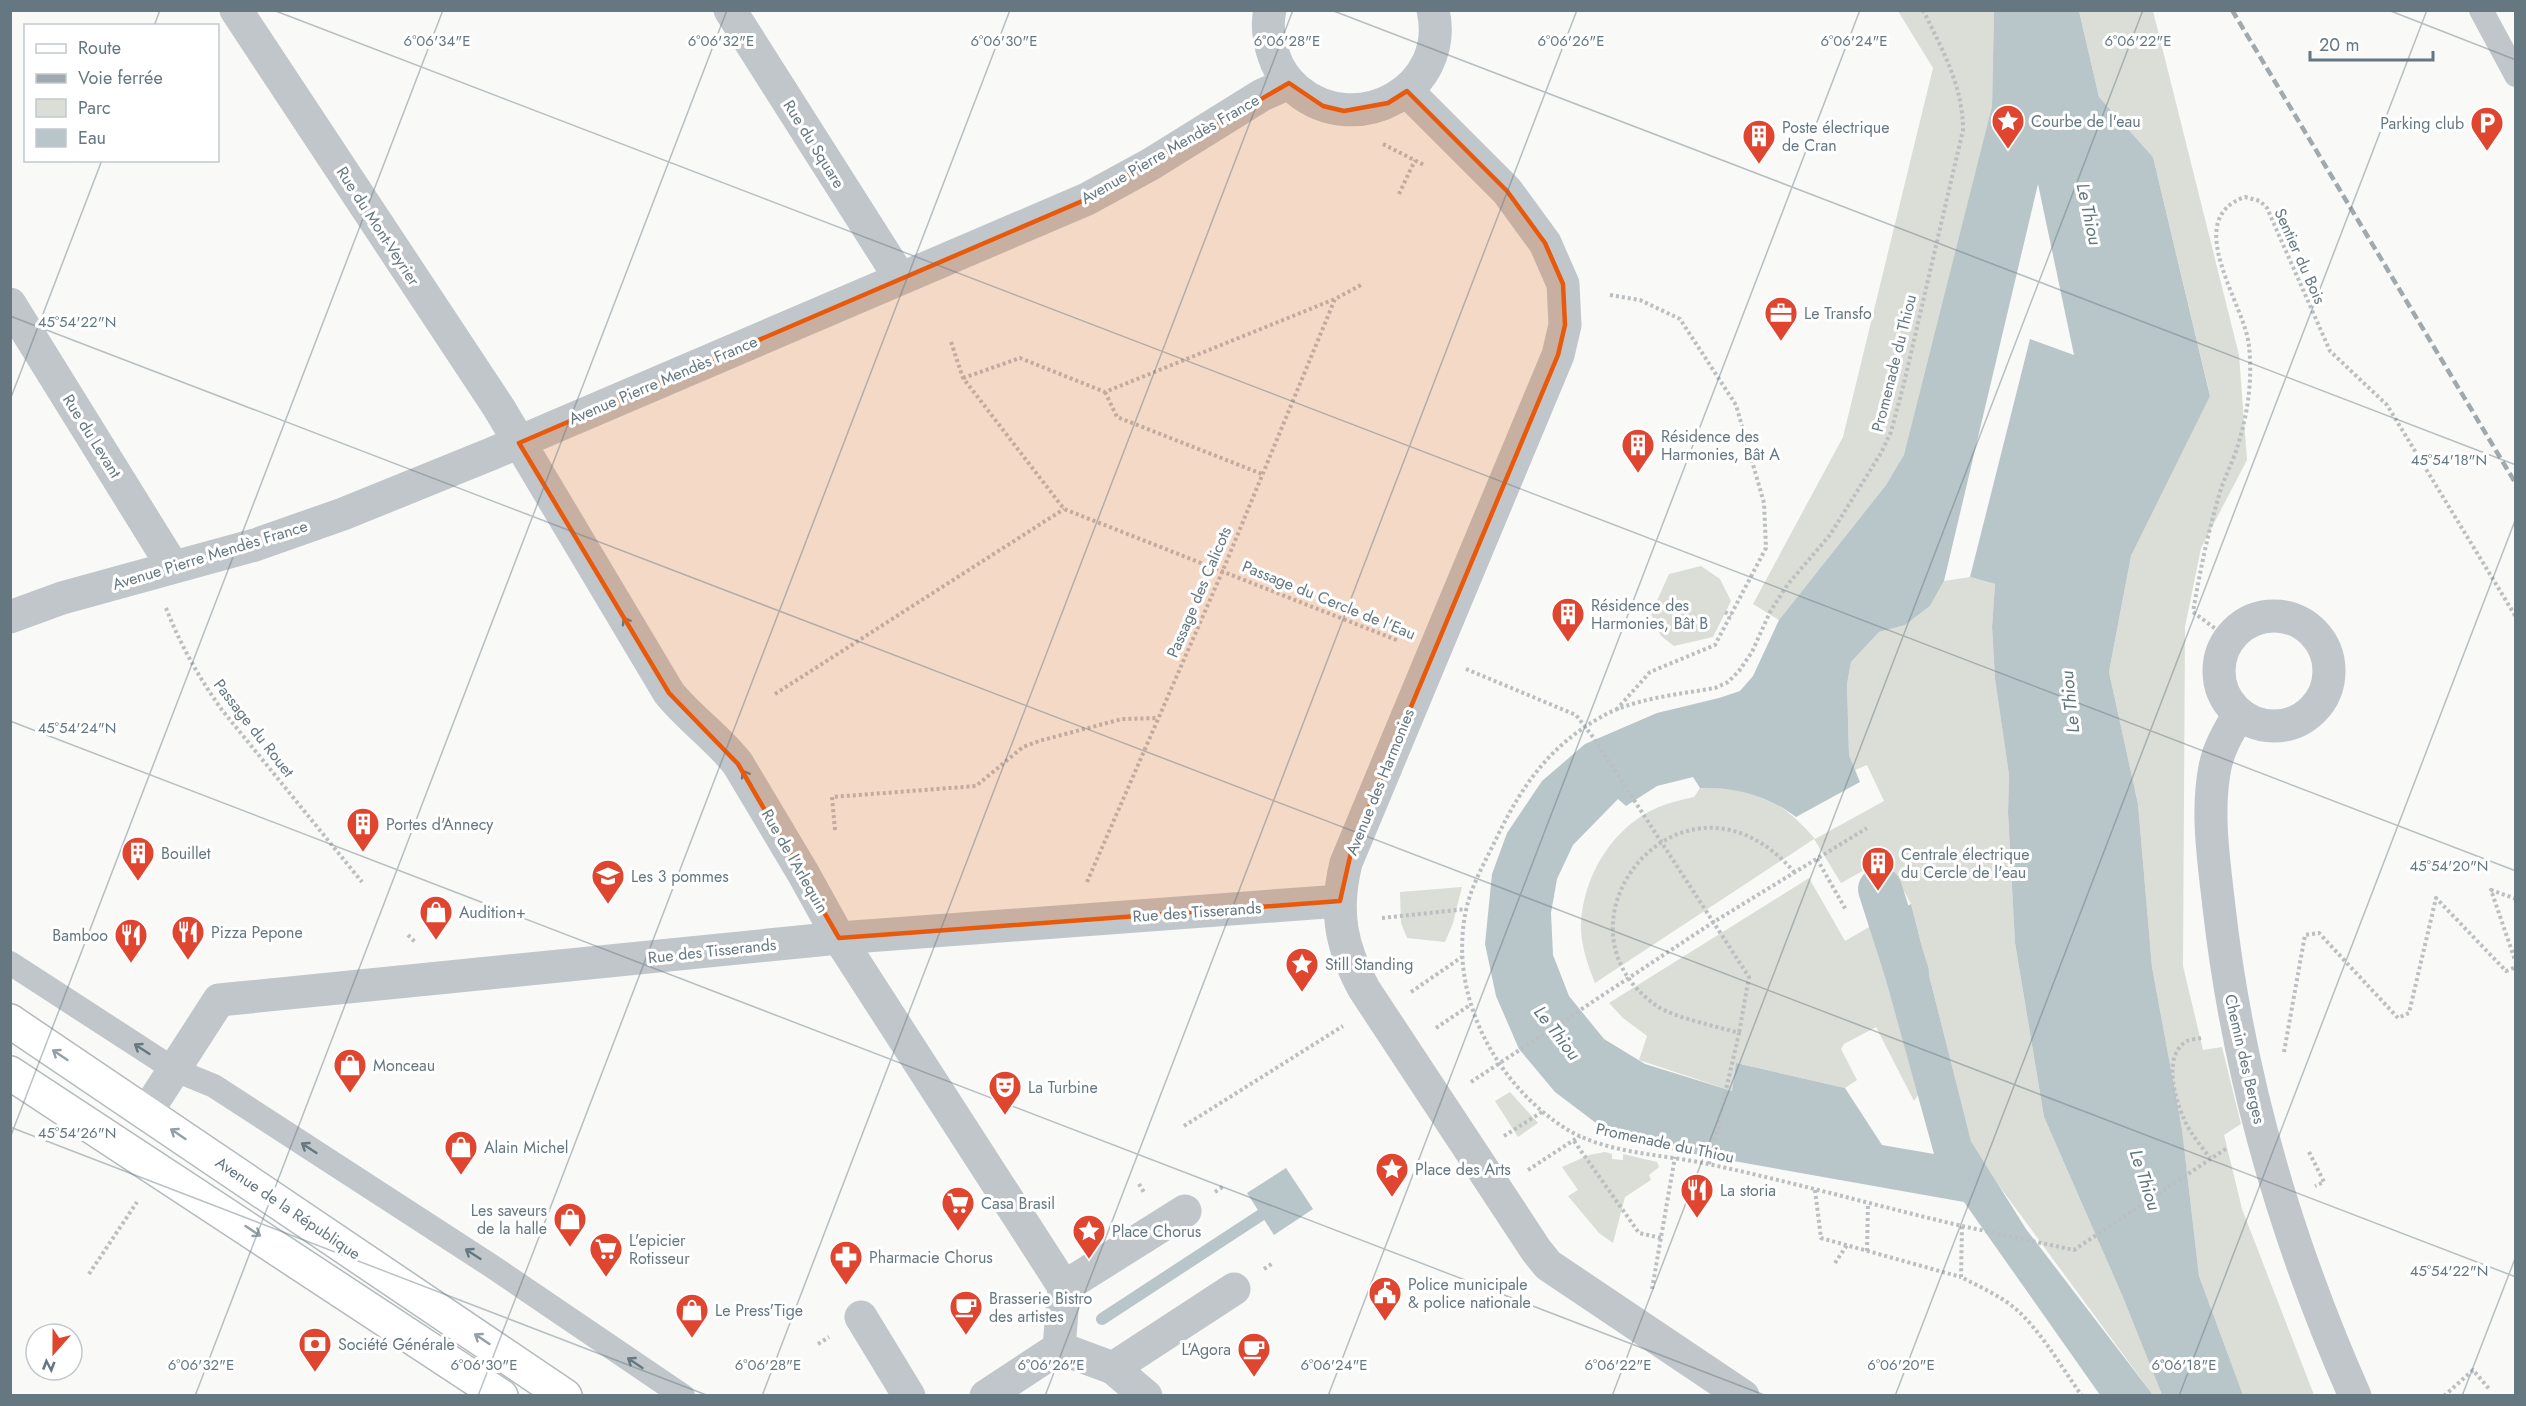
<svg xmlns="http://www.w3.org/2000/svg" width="2526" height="1406" viewBox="0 0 2526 1406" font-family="Jost,sans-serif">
<rect width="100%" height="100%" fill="#f9f9f7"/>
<g fill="#daded6">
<path d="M1898 11H1994L1992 106 1905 455 1886 485 1779 620 1753 604 1843 437 1933 68Z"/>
<path d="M2079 11H2153L2239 355 2247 460 2201 548 2185 627 2183 966 2203 1050 2222 1047 2241 1124 2224 1135 2242 1209 2314 1395H2243L2199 1276 2182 1129 2152 967 2138 804 2109 672 2131 556 2210 395 2153 157 2099 97Z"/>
<path d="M1701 566 1720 579 1731 601 1713 637 1674 646 1661 636 1651 614 1669 574Z"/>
<path d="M1970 577 1995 584 1992 627 1995 679 2009 775 2008 813 2015 943 2044 1117 2122 1295 2162 1395H2153L2000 1187 1971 1141 1911 904 1886 858 1841 883 1814 839 1595 983C1588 966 1582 948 1581 930 1581 876 1615 821 1667 804 1676 801 1685 799 1694 797L1700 788C1753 787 1781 799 1815 839L1884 801 1867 765 1855 770 1849 755 1847 684 1851 662 1879 632 1905 625 1930 606 1944 581Z"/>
<path d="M1809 878 1845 941 1871 926 1918 1095 1914 1101 1876 1027 1844 1044 1841 1049 1857 1080 1845 1088 1736 1063 1732 1091 1639 1060 1647 1036 1623 1018 1609 1003Z"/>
<path d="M1462 887 1453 923 1445 942 1407 938 1401 923 1400 892Z"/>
<path d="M1510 1092 1538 1123 1518 1137 1495 1101Z"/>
<path d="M1605 1152 1612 1154V1159L1623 1160V1154L1657 1162 1659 1167 1649 1175 1651 1180 1625 1197 1613 1243 1599 1233 1568 1196 1578 1190 1562 1167 1589 1155Z"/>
</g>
<g fill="#b8c6c9">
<path d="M1994 11H2079L2099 97 2153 157 2210 396 2131 556 2109 672 2138 804 2152 967 2182 1129 2199 1276 2243 1395H2162L2122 1295 2044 1117 2015 943 2008 813 2009 775 1995 679 1992 627 1995 584 1970 577 2030 339 2074 355 2038 184 1944 581 1930 606 1905 625 1879 632 1851 662 1847 684 1849 755 1860 782 1796 817C1767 795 1736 787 1700 788L1693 777 1657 786 1626 806 1618 799 1573 845 1557 879 1551 913 1553 955 1569 996 1604 1039 1645 1064 1732 1091 1736 1063 1845 1088 1882 1145 1934 1154 1871 926 1911 904 1971 1141 2026 1229 2153 1395H2100L1964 1202 1655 1147 1596 1123 1555 1092 1519 1049 1496 996 1485 944 1492 874 1507 833 1542 781 1585 744 1657 713 1719 698 1740 691 1753 676 1779 620 1886 485 1904 455 1992 106Z"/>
<path d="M1286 1168 1313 1209 1274 1235 1247 1193Z"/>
</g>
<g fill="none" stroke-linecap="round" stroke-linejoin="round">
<path stroke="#b8c6c9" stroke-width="12" d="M1102 1319 1261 1215"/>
<path stroke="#b8c6c9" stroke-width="44" d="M1880 889 1907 973"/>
<g stroke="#b3babd" stroke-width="36">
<g id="secondary">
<path d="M10 1021 565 1396"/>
<path d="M10 1073 501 1396"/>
</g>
</g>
<g stroke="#bbbfc1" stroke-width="4" stroke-dasharray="3 3" stroke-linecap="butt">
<path d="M1923 10C1942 49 1963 86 1963 130L1904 383 1891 432 1881 453 1830 535 1788 584 1770 612 1752 652 1739 671 1728 682 1715 688C1680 694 1631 699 1601 717 1550 746 1523 784 1498 835 1487 858 1473 882 1467 906 1446 992 1495 1085 1568 1130 1609 1154 1662 1154 1708 1164 1793 1182 1877 1206 1962 1226L1961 1277C1980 1287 2001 1296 2017 1310 2043 1334 2062 1368 2082 1396"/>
<path d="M1383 144 1424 165"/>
<path d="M1399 194 1415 160"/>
<path d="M1610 295 1640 300 1680 319 1736 405 1764 503 1766 548 1715 645 1650 672 1617 709"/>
<path d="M951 342 963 378 1064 509 1399 641"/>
<path d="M963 378 1020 358 1105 392 1335 299"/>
<path d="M1105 392 1117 417 1262 474"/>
<path d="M166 608C180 644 199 678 222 710L362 882"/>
<path d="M1725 612 1731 616"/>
<path d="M2229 639 2193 612C2200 571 2208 532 2220 492 2224 479 2230 467 2235 454 2247 419 2253 383 2249 346 2245 304 2180 219 2245 197L2260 201 2267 208 2330 351 2387 405 2516 617"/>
<path d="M1466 669 1576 715 1593 737 1749 977 1739 1033"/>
<path d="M775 694 1064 509"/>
<path d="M835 830 832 797 976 786 1023 747 1039 741 1122 719 1157 718"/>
<path d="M1817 859 1846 910"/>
<path d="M1087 882 1223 570 1335 299 1361 285"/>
<path d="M2516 899 2491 890 2516 963"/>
<path d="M1382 918 1466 909"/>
<path d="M408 935 416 943"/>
<path d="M1411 992 1462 957"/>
<path d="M1436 1028 1470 1005"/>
<path d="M2201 1038C2197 1039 2191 1039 2187 1041 2162 1055 2175 1099 2184 1119 2190 1133 2201 1146 2210 1158"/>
<path d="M2284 1052 2305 935 2319 933 2398 1018 2409 1013 2436 898 2506 971 2516 967"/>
<path d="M1471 1082 1712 923 1867 828"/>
<path d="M1184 1126 1343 1026"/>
<path d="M1504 1136 1542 1112"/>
<path d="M1574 1141 1639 1233 1661 1238"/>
<path d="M2309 1152 2324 1182 2315 1186"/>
<path d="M1709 1164 1739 1033C1716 1026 1675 1018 1657 1006 1538 924 1685 744 1795 873"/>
<path d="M1528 1170 1580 1136"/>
<path d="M1139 1184 1145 1194"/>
<path d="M1815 1190 1821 1238 1961 1277"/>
<path d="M1215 1192 1224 1186"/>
<path d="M1962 1226 2074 1250 2227 1148"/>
<path d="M1867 1251 1868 1204"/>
<path d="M1835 1263 1847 1245"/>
<path d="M1264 1269 1273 1263"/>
<path d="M89 1274 137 1202"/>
<path d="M1652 1289 1675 1157"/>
<path d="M818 1344 829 1337"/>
<path d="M2444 1396 2473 1370 2490 1390"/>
</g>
<g stroke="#c0c6c9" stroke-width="24">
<path d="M2481 10 2516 75"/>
<path d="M10 963 175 1070 214 1086 490 1265 683 1396"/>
</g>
<g stroke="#c0c6c9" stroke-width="33">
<circle cx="2274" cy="671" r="55"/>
<path d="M2239 714C2229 731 2219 747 2215 767 2206 813 2214 862 2219 907 2238 1076 2286 1240 2355 1396"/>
<path d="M839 938 1064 1287"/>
<path d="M861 1317 909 1396"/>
<path d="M1059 1348 1064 1287 1185 1211"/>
<path d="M1059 1348 1113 1368 1234 1289"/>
<path d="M1113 1368 1146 1396"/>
<path d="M986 1396 1059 1348"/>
</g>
<g stroke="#c0c6c9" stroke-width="33">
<path d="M236 10 499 408 669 693C690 719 718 738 738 764L803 873 839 938"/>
<path d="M730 10 900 278"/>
<path d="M1407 91 1507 191 1545 243 1563 284 1565 325 1558 355 1346 863C1334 911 1341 947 1364 989L1536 1250 1548 1265 1743 1396"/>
<path d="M10 304 173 567"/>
<path d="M10 617 62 598 255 545 343 514 491 454 1087 199 1151 164 1262 95 1289 83"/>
<path d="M146 1113 219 1000 839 938 1340 901"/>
</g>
<path stroke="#c0c6c9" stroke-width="33" d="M1270 10C1266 26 1269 41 1274 56 1278 69 1287 81 1297 90 1357 140 1451 89 1433 10"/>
<use href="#secondary" stroke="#fff" stroke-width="33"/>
<path stroke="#a0a9ad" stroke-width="4.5" stroke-dasharray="9 4.5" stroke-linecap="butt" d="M2232 10 2516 484"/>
</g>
<defs><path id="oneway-shaft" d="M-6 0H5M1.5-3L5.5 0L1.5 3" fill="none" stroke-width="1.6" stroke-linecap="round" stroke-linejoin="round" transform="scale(1.5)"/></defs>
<g stroke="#657881">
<use href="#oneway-shaft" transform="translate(628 625) rotate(-121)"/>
<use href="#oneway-shaft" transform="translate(747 778) rotate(-121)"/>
<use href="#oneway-shaft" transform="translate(142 1049) rotate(-147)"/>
<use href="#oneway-shaft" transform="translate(309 1148) rotate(-147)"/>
<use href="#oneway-shaft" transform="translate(473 1254) rotate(-147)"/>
<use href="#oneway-shaft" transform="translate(635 1363) rotate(-146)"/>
</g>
<g stroke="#93a0a7">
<use href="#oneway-shaft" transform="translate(60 1055) rotate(-146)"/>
<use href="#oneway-shaft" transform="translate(178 1134) rotate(-146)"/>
<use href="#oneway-shaft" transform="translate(253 1231) rotate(33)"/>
<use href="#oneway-shaft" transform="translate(482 1339) rotate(-146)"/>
</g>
<path fill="#e8590c" fill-opacity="0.2" stroke="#e8590c" stroke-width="4.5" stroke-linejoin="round" d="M1289 83 1323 106 1344 111 1388 103 1407 91 1507 191 1545 243 1563 284 1565 325 1558 355 1352 848 1340 901 839 938 738 764 669 693 519 443 1087 199Z"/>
<path fill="none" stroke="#657881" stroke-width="1.5" stroke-opacity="0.45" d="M273 10 2516 871M1331 10 2516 465M2388 10 2516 60M154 26 160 10M10 316 2516 1277M10 400 102 160M10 721 1767 1396M10 1127 709 1396M10 1138 443 10M195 1396 727 10M478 1396 1010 10M762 1396 1293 10M1045 1396 1577 10M1328 1396 1860 10M1612 1396 2143 10M1895 1396 2427 10M2179 1396 2516 518M2462 1396 2516 1256"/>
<defs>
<g id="sight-pin" transform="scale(1.725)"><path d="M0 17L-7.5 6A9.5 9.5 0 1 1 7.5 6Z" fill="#e04530" stroke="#fff"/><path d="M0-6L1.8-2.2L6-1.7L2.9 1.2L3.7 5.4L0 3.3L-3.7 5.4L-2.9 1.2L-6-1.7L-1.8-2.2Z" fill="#fff"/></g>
<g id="parking-pin" transform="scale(1.725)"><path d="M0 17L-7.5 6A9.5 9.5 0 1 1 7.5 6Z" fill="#e04530" stroke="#fff"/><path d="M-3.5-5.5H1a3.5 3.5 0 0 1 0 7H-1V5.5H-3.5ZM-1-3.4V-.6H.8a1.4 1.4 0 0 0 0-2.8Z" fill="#fff"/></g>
<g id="building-pin" transform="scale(1.725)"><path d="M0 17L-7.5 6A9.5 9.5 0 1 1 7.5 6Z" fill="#e04530" stroke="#fff"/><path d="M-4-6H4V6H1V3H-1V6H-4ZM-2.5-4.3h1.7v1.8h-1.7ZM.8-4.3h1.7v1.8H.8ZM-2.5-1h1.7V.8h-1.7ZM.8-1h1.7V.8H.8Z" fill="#fff"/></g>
<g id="office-pin" transform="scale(1.725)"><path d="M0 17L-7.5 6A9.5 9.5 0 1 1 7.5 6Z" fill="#e04530" stroke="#fff"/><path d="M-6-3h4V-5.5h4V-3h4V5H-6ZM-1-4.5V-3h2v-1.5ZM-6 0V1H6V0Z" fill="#fff"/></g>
<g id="school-pin" transform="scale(1.725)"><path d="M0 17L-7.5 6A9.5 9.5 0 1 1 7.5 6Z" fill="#e04530" stroke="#fff"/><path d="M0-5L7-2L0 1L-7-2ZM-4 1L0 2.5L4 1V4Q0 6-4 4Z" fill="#fff"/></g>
<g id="shop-pin" transform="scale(1.725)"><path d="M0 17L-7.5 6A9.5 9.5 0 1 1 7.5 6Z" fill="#e04530" stroke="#fff"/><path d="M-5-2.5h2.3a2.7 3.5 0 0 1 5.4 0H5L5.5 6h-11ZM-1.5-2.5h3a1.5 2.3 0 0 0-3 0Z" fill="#fff"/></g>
<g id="restaurant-pin" transform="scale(1.725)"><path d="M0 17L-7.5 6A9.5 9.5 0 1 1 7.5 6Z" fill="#e04530" stroke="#fff"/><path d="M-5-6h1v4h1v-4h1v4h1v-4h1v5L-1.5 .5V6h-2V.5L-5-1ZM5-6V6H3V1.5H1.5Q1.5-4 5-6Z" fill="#fff"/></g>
<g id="theatre-pin" transform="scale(1.725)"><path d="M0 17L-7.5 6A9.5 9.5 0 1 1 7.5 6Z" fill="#e04530" stroke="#fff"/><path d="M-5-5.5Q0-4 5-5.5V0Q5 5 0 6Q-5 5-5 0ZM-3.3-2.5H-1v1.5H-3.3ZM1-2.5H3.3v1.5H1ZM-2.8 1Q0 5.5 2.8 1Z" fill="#fff"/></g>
<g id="supermarket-pin" transform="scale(1.725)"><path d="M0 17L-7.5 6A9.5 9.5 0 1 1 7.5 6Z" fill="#e04530" stroke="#fff"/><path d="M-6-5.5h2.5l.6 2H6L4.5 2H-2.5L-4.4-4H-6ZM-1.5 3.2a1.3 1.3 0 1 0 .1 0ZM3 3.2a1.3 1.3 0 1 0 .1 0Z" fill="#fff"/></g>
<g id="pharmacy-pin" transform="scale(1.725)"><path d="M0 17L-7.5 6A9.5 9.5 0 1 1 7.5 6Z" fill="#e04530" stroke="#fff"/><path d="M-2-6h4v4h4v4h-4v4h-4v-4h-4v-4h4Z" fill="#fff"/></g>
<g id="civic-pin" transform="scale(1.725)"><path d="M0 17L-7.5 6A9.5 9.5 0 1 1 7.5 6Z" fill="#e04530" stroke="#fff"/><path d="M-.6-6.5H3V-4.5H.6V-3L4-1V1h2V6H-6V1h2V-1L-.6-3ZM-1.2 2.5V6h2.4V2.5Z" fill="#fff"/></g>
<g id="cafe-pin" transform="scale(1.725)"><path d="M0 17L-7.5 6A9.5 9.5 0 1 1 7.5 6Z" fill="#e04530" stroke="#fff"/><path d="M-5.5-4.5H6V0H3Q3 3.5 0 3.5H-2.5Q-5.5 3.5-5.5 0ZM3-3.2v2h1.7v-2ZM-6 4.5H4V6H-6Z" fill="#fff"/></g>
<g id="bank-pin" transform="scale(1.725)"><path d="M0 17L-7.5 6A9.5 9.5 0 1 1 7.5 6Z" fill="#e04530" stroke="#fff"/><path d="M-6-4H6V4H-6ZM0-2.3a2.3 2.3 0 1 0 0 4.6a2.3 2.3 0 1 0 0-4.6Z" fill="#fff"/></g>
</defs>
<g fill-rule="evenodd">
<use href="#sight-pin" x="2008" y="121"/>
<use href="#parking-pin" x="2487" y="123"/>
<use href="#building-pin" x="1759" y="136"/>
<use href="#office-pin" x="1781" y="313"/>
<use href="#building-pin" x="1638" y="445"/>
<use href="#building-pin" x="1568" y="614"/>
<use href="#building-pin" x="363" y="824"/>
<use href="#building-pin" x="138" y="853"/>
<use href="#building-pin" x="1878" y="863"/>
<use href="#school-pin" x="608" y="876"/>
<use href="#shop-pin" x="436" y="912"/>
<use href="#restaurant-pin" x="188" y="932"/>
<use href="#restaurant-pin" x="131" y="935"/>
<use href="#sight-pin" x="1302" y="964"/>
<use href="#shop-pin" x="350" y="1065"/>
<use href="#theatre-pin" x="1005" y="1087"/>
<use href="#shop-pin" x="461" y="1147"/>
<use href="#sight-pin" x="1392" y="1169"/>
<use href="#restaurant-pin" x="1697" y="1190"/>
<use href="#supermarket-pin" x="958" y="1203"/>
<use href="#shop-pin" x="570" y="1219"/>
<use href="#sight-pin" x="1089" y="1231"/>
<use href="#supermarket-pin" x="606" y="1249"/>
<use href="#pharmacy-pin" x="846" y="1257"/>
<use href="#civic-pin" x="1385" y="1293"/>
<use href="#cafe-pin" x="966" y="1307"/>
<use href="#shop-pin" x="692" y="1310"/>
<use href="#bank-pin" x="315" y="1344"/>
<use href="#cafe-pin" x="1254" y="1349"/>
</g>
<g text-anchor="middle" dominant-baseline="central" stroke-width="6" stroke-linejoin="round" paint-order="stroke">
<g font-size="16" fill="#657881" stroke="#fff" text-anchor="start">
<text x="2031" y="121">Courbe de l'eau</text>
<text x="2464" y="123" text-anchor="end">Parking club</text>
<text x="1782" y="127">Poste électrique<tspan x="1782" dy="18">de Cran</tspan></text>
<text x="1804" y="313">Le Transfo</text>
<text x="1661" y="436">Résidence des<tspan x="1661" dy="18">Harmonies, Bât A</tspan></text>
<text x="1591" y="605">Résidence des<tspan x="1591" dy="18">Harmonies, Bât B</tspan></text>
<text x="386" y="824">Portes d'Annecy</text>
<text x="161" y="853">Bouillet</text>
<text x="1901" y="854">Centrale électrique<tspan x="1901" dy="18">du Cercle de l'eau</tspan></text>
<text x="631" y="876">Les 3 pommes</text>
<text x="459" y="912">Audition+</text>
<text x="211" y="932">Pizza Pepone</text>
<text x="108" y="935" text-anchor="end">Bamboo</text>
<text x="1325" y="964">Still Standing</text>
<text x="373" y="1065">Monceau</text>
<text x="1028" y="1087">La Turbine</text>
<text x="484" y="1147">Alain Michel</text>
<text x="1415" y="1169">Place des Arts</text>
<text x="1720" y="1190">La storia</text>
<text x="981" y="1203">Casa Brasil</text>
<text x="547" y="1210" text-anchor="end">Les saveurs<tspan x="547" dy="18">de la halle</tspan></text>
<text x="1112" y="1231">Place Chorus</text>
<text x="629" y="1240">L'epicier<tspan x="629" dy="18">Rotisseur</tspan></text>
<text x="869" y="1257">Pharmacie Chorus</text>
<text x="1408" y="1284">Police municipale<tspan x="1408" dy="18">&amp; police nationale</tspan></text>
<text x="989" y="1298">Brasserie Bistro<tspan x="989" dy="18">des artistes</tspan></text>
<text x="715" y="1310">Le Press'Tige</text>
<text x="338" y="1344">Société Générale</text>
<text x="1231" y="1349" text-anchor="end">L'Agora</text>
</g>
<g font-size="16" fill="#657881" stroke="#fff">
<text transform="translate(814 144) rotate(58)">Rue du Square</text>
<text transform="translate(1170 149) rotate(-30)">Avenue Pierre Mendès France</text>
<text transform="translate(378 226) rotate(57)">Rue du Mont-Veyrier</text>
<text transform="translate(2300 256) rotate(66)">Sentier du Bois</text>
<text transform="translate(1894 363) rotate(-76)">Promenade du Thiou</text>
<text transform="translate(663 380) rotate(-23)">Avenue Pierre Mendès France</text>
<text transform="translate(92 436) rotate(58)">Rue du Levant</text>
<text transform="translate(210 555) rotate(-17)">Avenue Pierre Mendès France</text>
<text transform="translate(1199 592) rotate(-67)">Passage des Calicots</text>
<text transform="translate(1329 600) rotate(22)">Passage du Cercle de l'Eau</text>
<text transform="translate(254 728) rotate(52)">Passage du Rouet</text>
<text transform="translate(1380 782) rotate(-68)">Avenue des Harmonies</text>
<text transform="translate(795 861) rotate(60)">Rue de l'Arlequin</text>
<text transform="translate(1197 912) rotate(-4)">Rue des Tisserands</text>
<text transform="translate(712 951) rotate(-6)">Rue des Tisserands</text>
<text transform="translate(2245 1059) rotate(77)">Chemin des Berges</text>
<text transform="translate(1665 1143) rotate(12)">Promenade du Thiou</text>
<text transform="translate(288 1208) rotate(34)">Avenue de la République</text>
</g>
<g font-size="18" font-style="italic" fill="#60767b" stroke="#fff">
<text transform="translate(2089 214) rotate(78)">Le Thiou</text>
<text transform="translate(2070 702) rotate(-96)">Le Thiou</text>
<text transform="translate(1557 1033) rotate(52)">Le Thiou</text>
<text transform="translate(2145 1180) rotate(72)">Le Thiou</text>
</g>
</g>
<g font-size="15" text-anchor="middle" fill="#657881" stroke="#fff" stroke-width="6" stroke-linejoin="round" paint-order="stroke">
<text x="1854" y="46">6°06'24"E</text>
<text x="437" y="46">6°06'34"E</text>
<text x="721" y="46">6°06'32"E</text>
<text x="1004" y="46">6°06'30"E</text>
<text x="1287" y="46">6°06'28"E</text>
<text x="1571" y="46">6°06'26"E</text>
<text x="2138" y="46">6°06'22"E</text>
<text x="77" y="327">45°54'22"N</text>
<text x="2449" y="465">45°54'18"N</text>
<text x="77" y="733">45°54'24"N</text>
<text x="2449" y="871">45°54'20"N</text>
<text x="77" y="1138">45°54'26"N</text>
<text x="2449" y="1276">45°54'22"N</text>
<text x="201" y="1370">6°06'32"E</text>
<text x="484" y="1370">6°06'30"E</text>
<text x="768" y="1370">6°06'28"E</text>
<text x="1051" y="1370">6°06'26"E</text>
<text x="1334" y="1370">6°06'24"E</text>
<text x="1618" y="1370">6°06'22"E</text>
<text x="1901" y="1370">6°06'20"E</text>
<text x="2184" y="1370">6°06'18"E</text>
</g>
<rect width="2526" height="1406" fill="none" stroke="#657881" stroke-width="24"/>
<rect x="24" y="24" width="195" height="138" fill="#ffffff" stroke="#c1c9cd" stroke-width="1.5"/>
<rect x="36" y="44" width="30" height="9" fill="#ffffff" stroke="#c1c9cd" stroke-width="1.5"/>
<text x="78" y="54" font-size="18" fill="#657881">Route</text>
<rect x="36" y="74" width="30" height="9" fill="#a0a9ad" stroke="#c1c9cd" stroke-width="1.5"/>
<text x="78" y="84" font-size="18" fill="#657881">Voie ferrée</text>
<rect x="36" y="99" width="30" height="18" fill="#daded6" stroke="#c1c9cd" stroke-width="1.5"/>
<text x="78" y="114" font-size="18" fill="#657881">Parc</text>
<rect x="36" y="129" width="30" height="18" fill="#b8c6c9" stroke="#c1c9cd" stroke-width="1.5"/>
<text x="78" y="144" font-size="18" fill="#657881">Eau</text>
<g transform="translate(54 1352) rotate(201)"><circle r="28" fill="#ffffff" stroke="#c1c9cd" stroke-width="1.5"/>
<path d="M0-4.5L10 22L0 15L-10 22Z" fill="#e04530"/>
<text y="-9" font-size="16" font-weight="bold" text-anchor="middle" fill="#657881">N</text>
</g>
<path d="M2310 51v9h123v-9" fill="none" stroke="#657881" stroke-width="3"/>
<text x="2319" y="51" font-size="18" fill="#657881" stroke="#ffffff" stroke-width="4.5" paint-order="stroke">20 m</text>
</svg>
